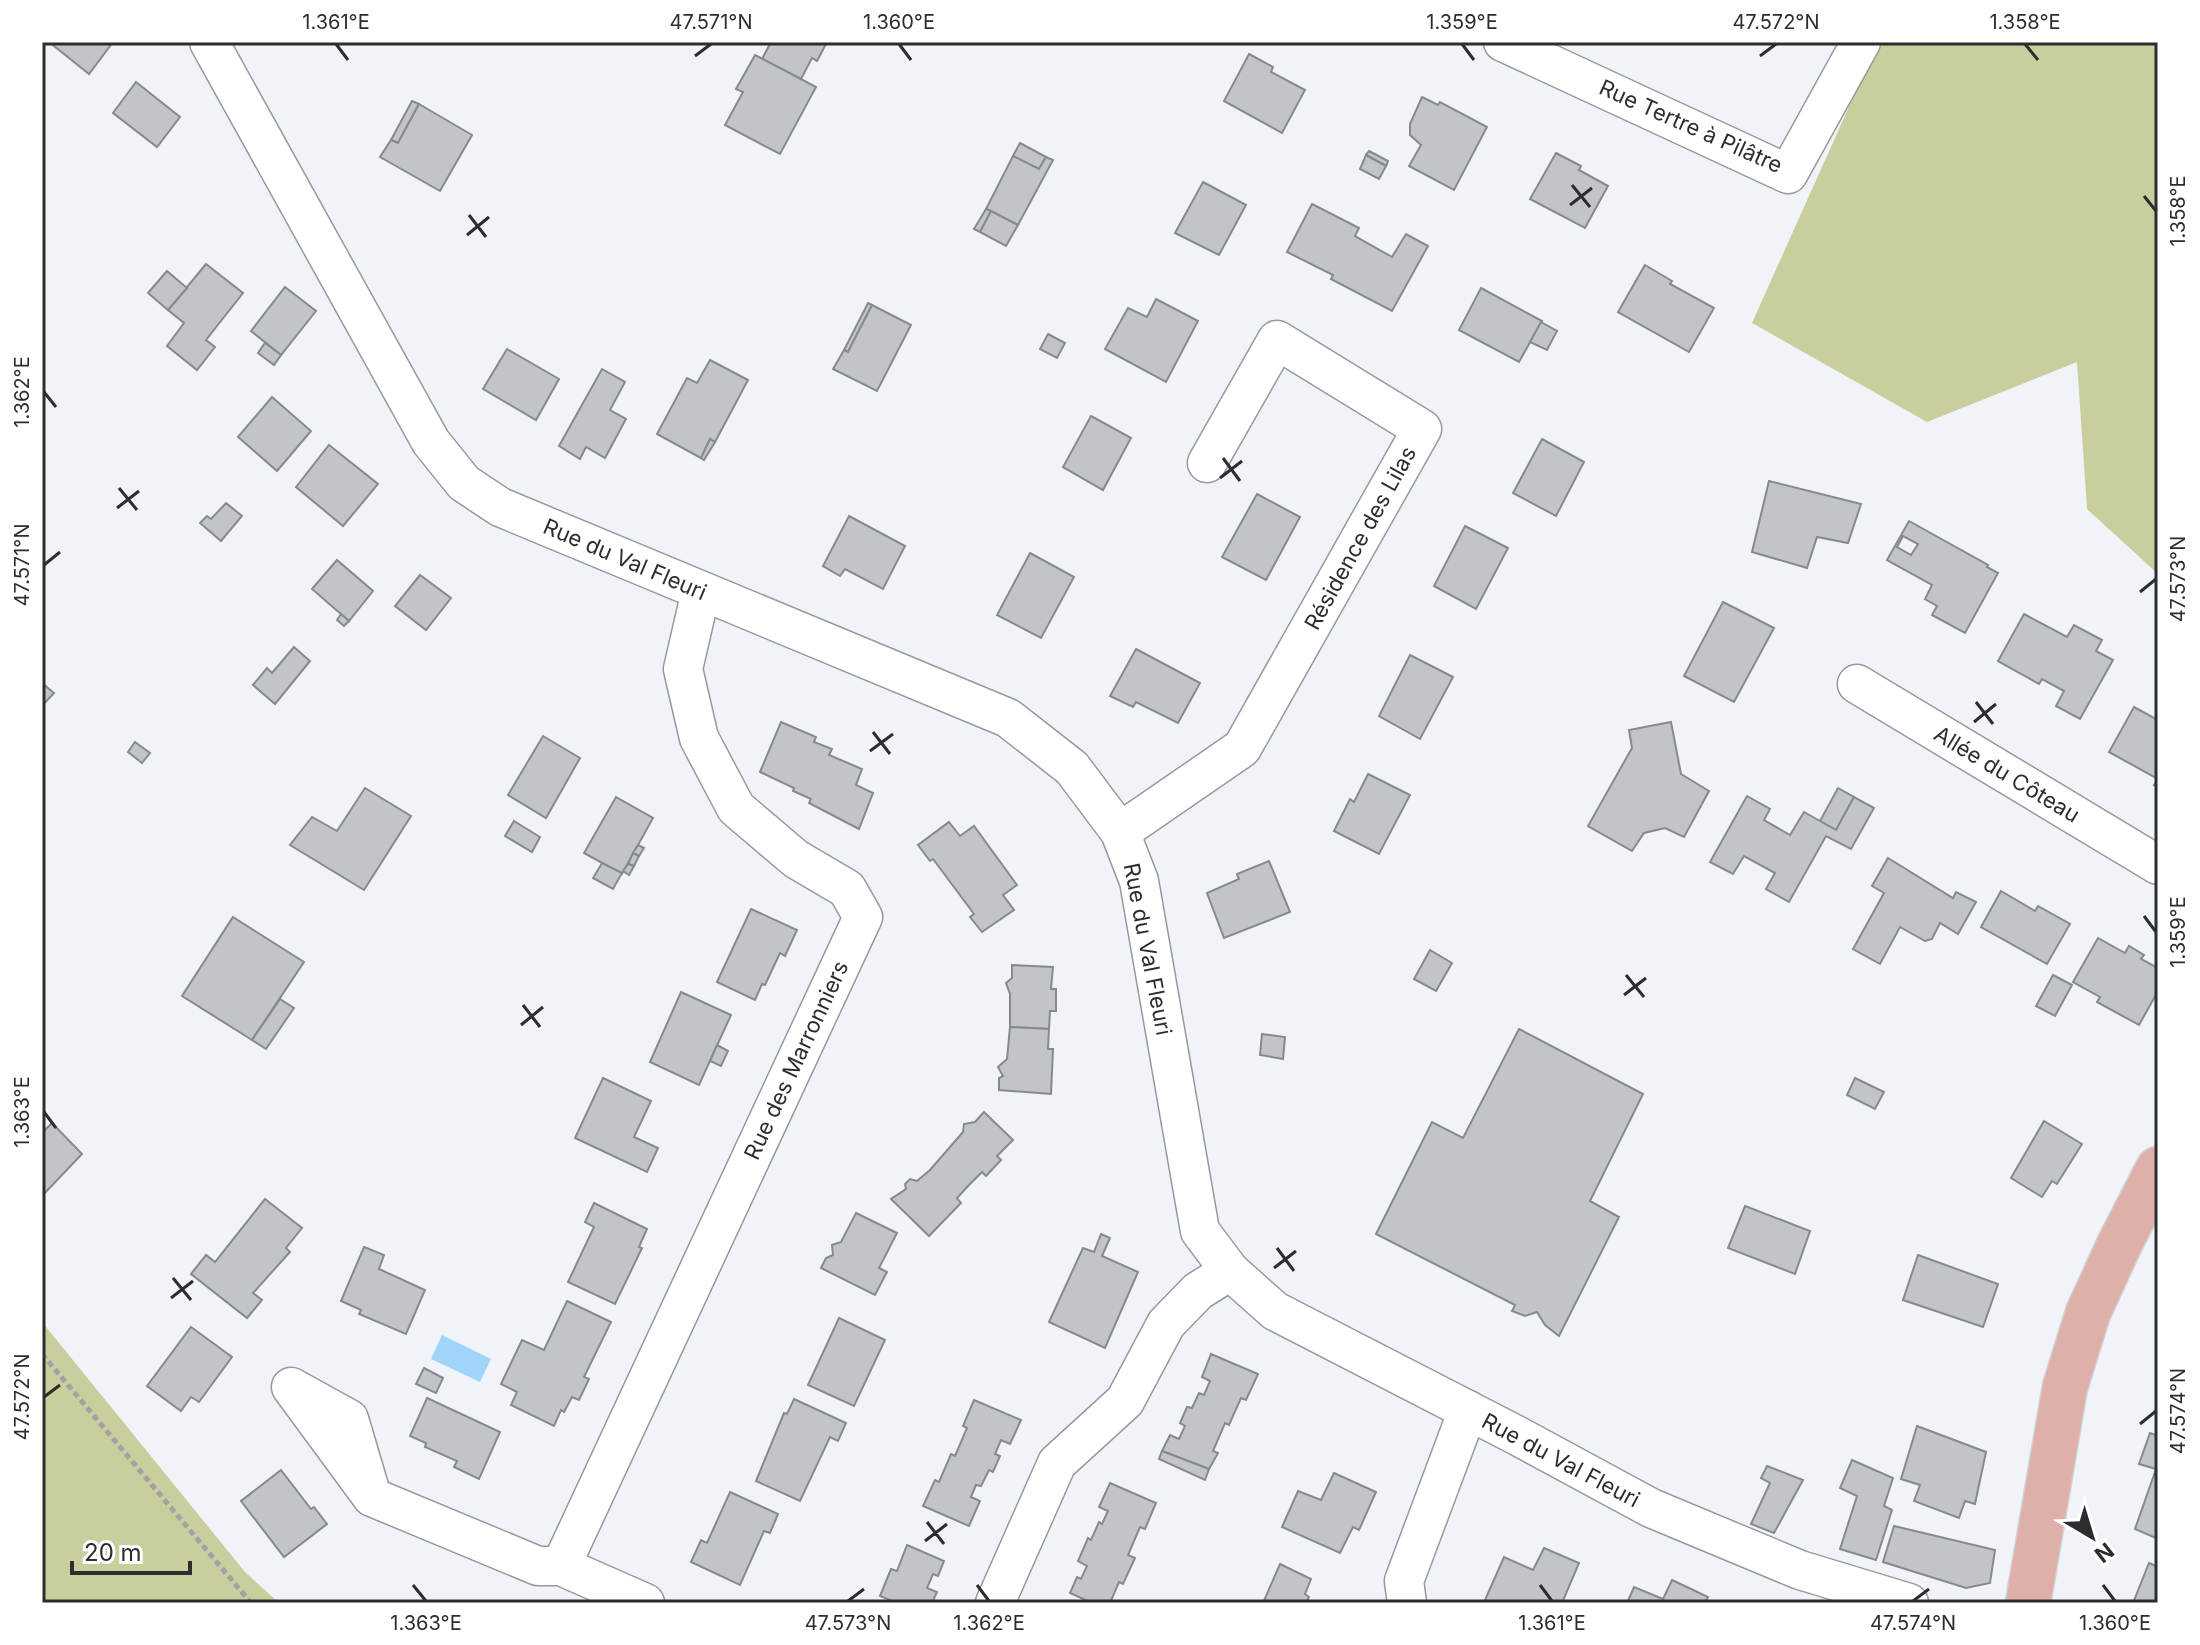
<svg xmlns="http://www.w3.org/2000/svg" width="2200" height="1645" viewBox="0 0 2200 1645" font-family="Inter,sans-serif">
<rect width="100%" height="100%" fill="#f0f4f9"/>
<g fill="#cace9d">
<path d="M1878 42H2158V574L2087 509 2077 362 1927 422 1752 323Z"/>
<path d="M42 1322 245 1572 279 1603H42Z"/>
</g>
<path fill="#a0d4f9" d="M442 1335 491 1359 480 1382 431 1359Z"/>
<g fill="#c1c5ca" stroke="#868a8e" stroke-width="2" fill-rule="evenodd">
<path d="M49 42H113L89 74Z"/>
<path d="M771 42H827L817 61 812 58 801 79 762 59Z"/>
<path d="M1249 54 1273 67 1271 72 1305 90 1282 133 1224 101Z"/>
<path d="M755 55 816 87 780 154 725 125 743 92 736 89Z"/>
<path d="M136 82 180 117 157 147 113 113Z"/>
<path d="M1422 97 1438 105 1440 102 1487 127 1454 190 1409 166 1421 145 1410 135V124Z"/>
<path d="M412 101 419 104 398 143 391 140Z"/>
<path d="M419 104 472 135 440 191 380 157 391 140 398 143Z"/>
<path d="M1020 143 1046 157 1039 169 1013 156Z"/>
<path d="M1369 151 1388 161 1386 166 1366 155Z"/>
<path d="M1556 153 1581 166 1579 170 1608 186 1585 228 1530 199Z"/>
<path d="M1366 155 1386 166 1379 179 1360 169Z"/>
<path d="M1013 156 1039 169 1046 157 1053 160 1018 225 986 209Z"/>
<path d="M1203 182 1246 205 1219 255 1175 233Z"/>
<path d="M1312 204 1359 228 1355 236 1392 257 1406 234 1428 246 1392 311 1331 279 1333 275 1287 252Z"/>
<path d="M986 209 991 211 980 232 974 229Z"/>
<path d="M991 211 1018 225 1006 246 980 232Z"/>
<path d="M206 264 243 293 206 340 215 347 197 370 167 346 184 323 168 310Z"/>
<path d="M1645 265 1672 281 1670 284 1714 308 1689 352 1618 312Z"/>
<path d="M167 271 187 288 168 310 148 293Z"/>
<path d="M285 287 316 311 281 355 251 331Z"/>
<path d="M1481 288 1542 321 1519 362 1459 330Z"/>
<path d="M1156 299 1198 321 1166 382 1105 349 1128 308 1147 317Z"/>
<path d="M868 303 872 305 848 352 844 350Z"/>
<path d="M872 305 911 325 877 391 833 369 844 350 848 352Z"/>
<path d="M1541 322 1557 331 1547 350 1530 342Z"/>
<path d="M1048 334 1065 343 1057 358 1040 349Z"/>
<path d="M265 343 281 355 274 365 258 353Z"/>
<path d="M507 349 559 379 536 420 483 389Z"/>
<path d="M710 360 748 380 715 442 710 439 701 458 657 434 687 378 697 383Z"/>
<path d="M602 369 625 382 610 410 626 419 605 458 586 447 580 459 559 446Z"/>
<path d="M272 397 311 431 277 471 238 437Z"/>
<path d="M1091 416 1131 438 1103 490 1063 467Z"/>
<path d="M710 439 715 442 704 460 701 458Z"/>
<path d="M1542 439 1584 462 1556 516 1513 493Z"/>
<path d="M329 445 378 484 343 526 296 487Z"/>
<path d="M1769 481 1861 504 1848 543 1817 537 1807 568 1752 552Z"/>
<path d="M1257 494 1300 517 1266 580 1222 557Z"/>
<path d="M226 503 242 516 221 541 200 523 207 516 211 519Z"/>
<path d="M849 516 905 546 883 589 845 569 840 576 823 566Z"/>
<path d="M1909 521 1988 565 1987 567 1998 573 1965 633 1932 615 1937 606 1925 599 1932 585 1887 560ZM1903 536 1918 544 1911 555 1897 547Z"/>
<path d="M1465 526 1508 548 1476 609 1434 586Z"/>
<path d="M1030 553 1074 577 1041 638 997 615Z"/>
<path d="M337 560 373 591 349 621 312 589Z"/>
<path d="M420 575 451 598 426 630 395 606Z"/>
<path d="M1723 602 1774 628 1734 702 1684 676Z"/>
<path d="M341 614 349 621 344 626 337 620Z"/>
<path d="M2024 614 2067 637 2074 625 2102 640 2096 651 2113 660 2080 719 2056 706 2064 691 2042 679 2039 684 1998 661Z"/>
<path d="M294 647 310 661 275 704 253 685 267 668 272 673Z"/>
<path d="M1136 649 1200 683 1178 723 1136 702 1133 707 1110 696Z"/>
<path d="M1410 655 1453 677 1420 739 1379 716Z"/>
<path d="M42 683 54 693 42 706Z"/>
<path d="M2134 707 2158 720V787L2154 785 2158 779 2109 752Z"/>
<path d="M781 722 816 737 814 742 832 749 829 755 862 769 856 785 873 793 859 829 809 803 811 799 793 791 794 788 760 772Z"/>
<path d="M1671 722 1681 774 1709 791 1684 837 1665 828 1644 833 1632 851 1588 826 1632 748 1629 730Z"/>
<path d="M543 736 580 758 546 818 508 795Z"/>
<path d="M135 742 150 753 142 763 128 752Z"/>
<path d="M1368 774 1410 795 1379 854 1334 831 1350 799 1354 802Z"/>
<path d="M365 788 411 816 364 890 290 845 312 817 337 831Z"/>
<path d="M1838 788 1854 797 1836 830 1820 821Z"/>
<path d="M1747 796 1770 809 1764 820 1790 835 1804 812 1836 830 1854 797 1874 808 1851 849 1826 836 1789 902 1766 889 1775 873 1744 856 1733 874 1710 862Z"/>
<path d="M616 797 653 818 622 874 584 853Z"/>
<path d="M514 821 540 837 532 852 505 836Z"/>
<path d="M949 822 960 836 974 826 1017 885 1003 895 1014 910 982 932 970 917 974 914 933 859 930 861 918 845Z"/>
<path d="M638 845 644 848 639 856 633 853Z"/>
<path d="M633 853 639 856 634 866 628 864Z"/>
<path d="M1888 858 1953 898 1956 892 1976 902 1958 934 1940 923 1932 939 1925 941 1900 927 1880 964 1853 949 1884 893 1872 886Z"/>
<path d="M1269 861 1290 912 1224 938 1207 893 1239 879 1237 874Z"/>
<path d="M602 863 622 873 613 889 593 878Z"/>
<path d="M628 864 634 866 629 875 623 871Z"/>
<path d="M2001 891 2035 911 2038 906 2070 924 2047 964 1981 927Z"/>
<path d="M751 909 797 930 785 956 780 953 765 985 762 984 755 1000 717 982Z"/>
<path d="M233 917 304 962 252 1040 182 996Z"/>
<path d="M2098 938 2125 953 2129 946 2144 955 2141 959 2158 968V991L2139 1025 2097 1002 2100 997 2073 982Z"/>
<path d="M1430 950 1452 963 1436 991 1414 979Z"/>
<path d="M1012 965 1053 967 1051 989H1056V1011H1050L1049 1029 1010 1027V994L1006 983 1012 978Z"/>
<path d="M2053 975 2072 985 2055 1016 2036 1006Z"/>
<path d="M681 992 731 1015 699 1085 650 1062Z"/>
<path d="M280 999 294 1008 266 1049 252 1040Z"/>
<path d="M1010 1027 1049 1029 1048 1049H1053L1051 1094 999 1090V1078L1003 1076 998 1067 1007 1059Z"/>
<path d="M1519 1029 1643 1094 1590 1201 1619 1217 1559 1336 1545 1325 1537 1312 1525 1316 1512 1311 1515 1305 1376 1234 1432 1122 1463 1138Z"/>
<path d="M1262 1034 1285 1037 1283 1059 1260 1055Z"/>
<path d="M717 1045 728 1051 721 1066 710 1061Z"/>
<path d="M603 1078 651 1101 634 1137 658 1148 647 1172 575 1138Z"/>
<path d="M1855 1078 1884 1092 1875 1109 1847 1095Z"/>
<path d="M984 1112 1013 1140 997 1156 1001 1160 986 1176 982 1172 969 1185 957 1198 961 1203 929 1236 891 1199 906 1189 905 1184 910 1179 917 1181 930 1170 963 1132 964 1124 975 1122Z"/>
<path d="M2044 1121 2082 1144 2057 1184 2052 1181 2042 1197 2011 1178Z"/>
<path d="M52 1123 82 1154 42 1196V1133Z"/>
<path d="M265 1199 302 1228 286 1248 290 1252 253 1293 262 1300 247 1318 191 1274 206 1255 215 1262Z"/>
<path d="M594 1203 647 1229 639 1247 642 1248 615 1304 568 1282 594 1227 585 1222Z"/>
<path d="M1745 1206 1810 1231 1795 1274 1728 1248Z"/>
<path d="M856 1213 897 1233 879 1268 887 1272 875 1295 821 1268 826 1258 833 1255 832 1245 841 1242Z"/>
<path d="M1101 1234 1110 1238 1102 1256 1138 1272 1105 1348 1049 1322 1083 1248 1094 1252Z"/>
<path d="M364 1247 384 1255 379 1269 425 1290 406 1334 359 1314 361 1310 341 1301Z"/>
<path d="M1918 1255 1998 1284 1983 1327 1903 1300Z"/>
<path d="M567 1301 611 1322 584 1377 589 1379 579 1400 572 1397 564 1412 561 1410 554 1426 511 1405 517 1392 501 1384 522 1340 544 1350Z"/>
<path d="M839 1318 885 1340 854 1406 808 1385Z"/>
<path d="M191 1327 232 1357 199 1402 191 1397 181 1411 147 1386Z"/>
<path d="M1211 1354 1258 1374 1246 1400 1241 1398 1229 1425 1225 1423 1213 1451 1218 1453 1209 1469 1162 1451 1170 1435 1179 1439 1185 1426 1180 1423 1187 1407 1192 1408 1199 1393 1204 1395 1210 1381 1202 1377Z"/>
<path d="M424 1368 443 1378 436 1393 416 1384Z"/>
<path d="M427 1398 500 1432 479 1479 454 1467 457 1461 425 1447 426 1443 410 1436Z"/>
<path d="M794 1399 846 1423 838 1441 830 1437 800 1501 756 1481 784 1413 787 1414Z"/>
<path d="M974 1400 1021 1420 1010 1444 1001 1440 995 1454 1000 1456 993 1472 989 1470 981 1486 976 1485 971 1497 980 1501 969 1526 923 1506 935 1480 939 1482 951 1454 955 1456 967 1428 963 1426Z"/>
<path d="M1917 1426 1986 1452 1975 1504 1965 1501 1959 1518 1914 1501 1920 1485 1901 1479Z"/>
<path d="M2150 1433 2158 1436V1539L2135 1529 2156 1469 2139 1464Z"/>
<path d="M1162 1451 1209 1469 1205 1480 1159 1459Z"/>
<path d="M1852 1460 1893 1478 1884 1506 1892 1510 1876 1560 1840 1549 1857 1496 1840 1488Z"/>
<path d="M1767 1466 1803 1480 1774 1533 1751 1524 1770 1483 1761 1478Z"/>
<path d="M281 1470 311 1509 314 1507 327 1524 284 1557 241 1501Z"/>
<path d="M1334 1473 1376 1492 1359 1530 1353 1527 1340 1553 1282 1527 1298 1491 1321 1500Z"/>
<path d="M1110 1483 1156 1503 1145 1529 1140 1527 1128 1555 1135 1558 1123 1584 1119 1582 1110 1603H1092L1070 1593 1077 1577 1081 1579 1087 1566 1078 1561 1088 1538 1091 1540 1099 1522 1102 1524 1108 1511 1099 1507Z"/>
<path d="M730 1492 778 1514 770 1533 764 1531 740 1585 691 1562 701 1540 707 1543Z"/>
<path d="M1894 1526 1995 1550 1990 1583 1966 1588 1883 1562Z"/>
<path d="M907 1545 944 1561 938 1576 933 1574 927 1588 937 1592 932 1603H889L890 1600 880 1596 891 1569 897 1571Z"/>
<path d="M1544 1548 1579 1563 1562 1603H1492L1485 1600 1504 1557 1533 1570Z"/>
<path d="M2149 1563 2158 1567V1603H2133Z"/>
<path d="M1280 1564 1311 1579 1305 1594 1309 1597 1306 1603H1263Z"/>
<path d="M1672 1580 1708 1597 1705 1603H1627L1634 1587 1663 1599Z"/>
</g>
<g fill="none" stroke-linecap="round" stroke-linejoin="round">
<g stroke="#96999d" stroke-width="41">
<g id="minor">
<path d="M209 42 431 442 464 483 500 507 1008 718 1072 768 1120 832 1139 881 1200 1231 1230 1271 1275 1311 1516 1435 1651 1508 1800 1570 1909 1603"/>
<path d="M1503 42 1788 174 1861 42"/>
<path d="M1857 684 2158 865"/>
<path d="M1120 832 1242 748 1422 429 1277 340 1207 463"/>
<path d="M372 1497 349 1419 291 1387 372 1497 538 1566H561L645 1603"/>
<path d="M561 1566 863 917 847 889 796 859 736 808 699 738 683 669 701 591"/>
<path d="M995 1603 1057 1463 1125 1401 1166 1324 1198 1291 1230 1271"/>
<path d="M1407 1603 1404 1581 1468 1410"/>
</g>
</g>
<g stroke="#d1d1d1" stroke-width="47">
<path id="major" d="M2028 1603 2065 1387 2088 1313 2119 1245 2158 1169"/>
</g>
<path stroke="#9fa2a6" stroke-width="5" stroke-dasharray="6 4" stroke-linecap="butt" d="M42 1354 251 1603"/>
<use href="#minor" stroke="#fff" stroke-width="38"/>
<use href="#major" stroke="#dfb0a9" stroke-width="44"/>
</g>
<path fill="none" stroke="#2c2d2f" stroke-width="3" d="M336 44 348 60M899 44 911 60M1462 44 1474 60M2025 44 2038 60M695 56 711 44M1760 56 1776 44M1572 185 1590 207M2144 196 2156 211M1570 205 1592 188M469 215 486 237M467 235 489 217M44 392 56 407M1223 458 1240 481M1220 478 1242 461M119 488 137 510M117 508 139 491M44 565 60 552M2140 592 2156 579M1976 702 1993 724M1974 722 1996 704M873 732 890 754M870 751 893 734M2144 916 2156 932M1626 975 1644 997M1624 995 1646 978M523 1005 540 1027M521 1025 543 1007M44 1112 56 1128M1277 1248 1294 1271M1274 1268 1296 1251M173 1278 191 1300M171 1298 193 1281M44 1397 60 1385M2140 1424 2156 1411M927 1522 944 1544M925 1541 947 1524M413 1585 426 1601M977 1585 989 1601M1540 1585 1552 1601M2103 1585 2115 1601M848 1601 864 1589M1913 1601 1929 1589"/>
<g text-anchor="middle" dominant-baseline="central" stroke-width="6" stroke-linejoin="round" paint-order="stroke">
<g font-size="22" fill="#2c2d2f" stroke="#fff">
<text transform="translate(1691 126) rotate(24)">Rue Tertre à Pilâtre</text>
<text transform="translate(1360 538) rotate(-61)">Résidence des Lilas</text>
<text transform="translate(625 559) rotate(23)">Rue du Val Fleuri</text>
<text transform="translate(2007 774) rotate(31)">Allée du Côteau</text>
<text transform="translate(1148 949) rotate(79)">Rue du Val Fleuri</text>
<text transform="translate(796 1060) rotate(-65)">Rue des Marronniers</text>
<text transform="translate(1561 1460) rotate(28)">Rue du Val Fleuri</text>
</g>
</g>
<rect width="2200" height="1645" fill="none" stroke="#ffffff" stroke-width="88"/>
<g transform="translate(2092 1537) rotate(142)" stroke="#ffffff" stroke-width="6" paint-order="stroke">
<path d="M0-6L14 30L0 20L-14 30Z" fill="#2c2d2f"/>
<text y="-12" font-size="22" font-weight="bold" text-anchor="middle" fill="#2c2d2f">N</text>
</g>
<path d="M72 1561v12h118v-12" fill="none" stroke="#2c2d2f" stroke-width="4"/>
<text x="84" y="1561" font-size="24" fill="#2c2d2f" stroke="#ffffff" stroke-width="6" paint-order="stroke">20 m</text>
<rect x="44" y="44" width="2112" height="1557" fill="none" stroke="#2c2d2f" stroke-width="3"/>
<g font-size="20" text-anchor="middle" fill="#2c2d2f">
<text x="336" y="29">1.361°E</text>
<text x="711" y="29">47.571°N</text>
<text x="899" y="29">1.360°E</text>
<text x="1462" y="29">1.359°E</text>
<text x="1776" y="29">47.572°N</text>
<text x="2025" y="29">1.358°E</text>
<text transform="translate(2178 211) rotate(-90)" y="7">1.358°E</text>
<text transform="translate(22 392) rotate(-90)" y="7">1.362°E</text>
<text transform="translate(22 565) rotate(-90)" y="7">47.571°N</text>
<text transform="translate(2178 579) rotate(-90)" y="7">47.573°N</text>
<text transform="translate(2178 932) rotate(-90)" y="7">1.359°E</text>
<text transform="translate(22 1112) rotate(-90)" y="7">1.363°E</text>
<text transform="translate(22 1397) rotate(-90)" y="7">47.572°N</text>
<text transform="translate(2178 1411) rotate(-90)" y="7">47.574°N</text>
<text x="426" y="1630">1.363°E</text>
<text x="848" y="1630">47.573°N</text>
<text x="989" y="1630">1.362°E</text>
<text x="1552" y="1630">1.361°E</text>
<text x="1913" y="1630">47.574°N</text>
<text x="2115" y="1630">1.360°E</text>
</g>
</svg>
